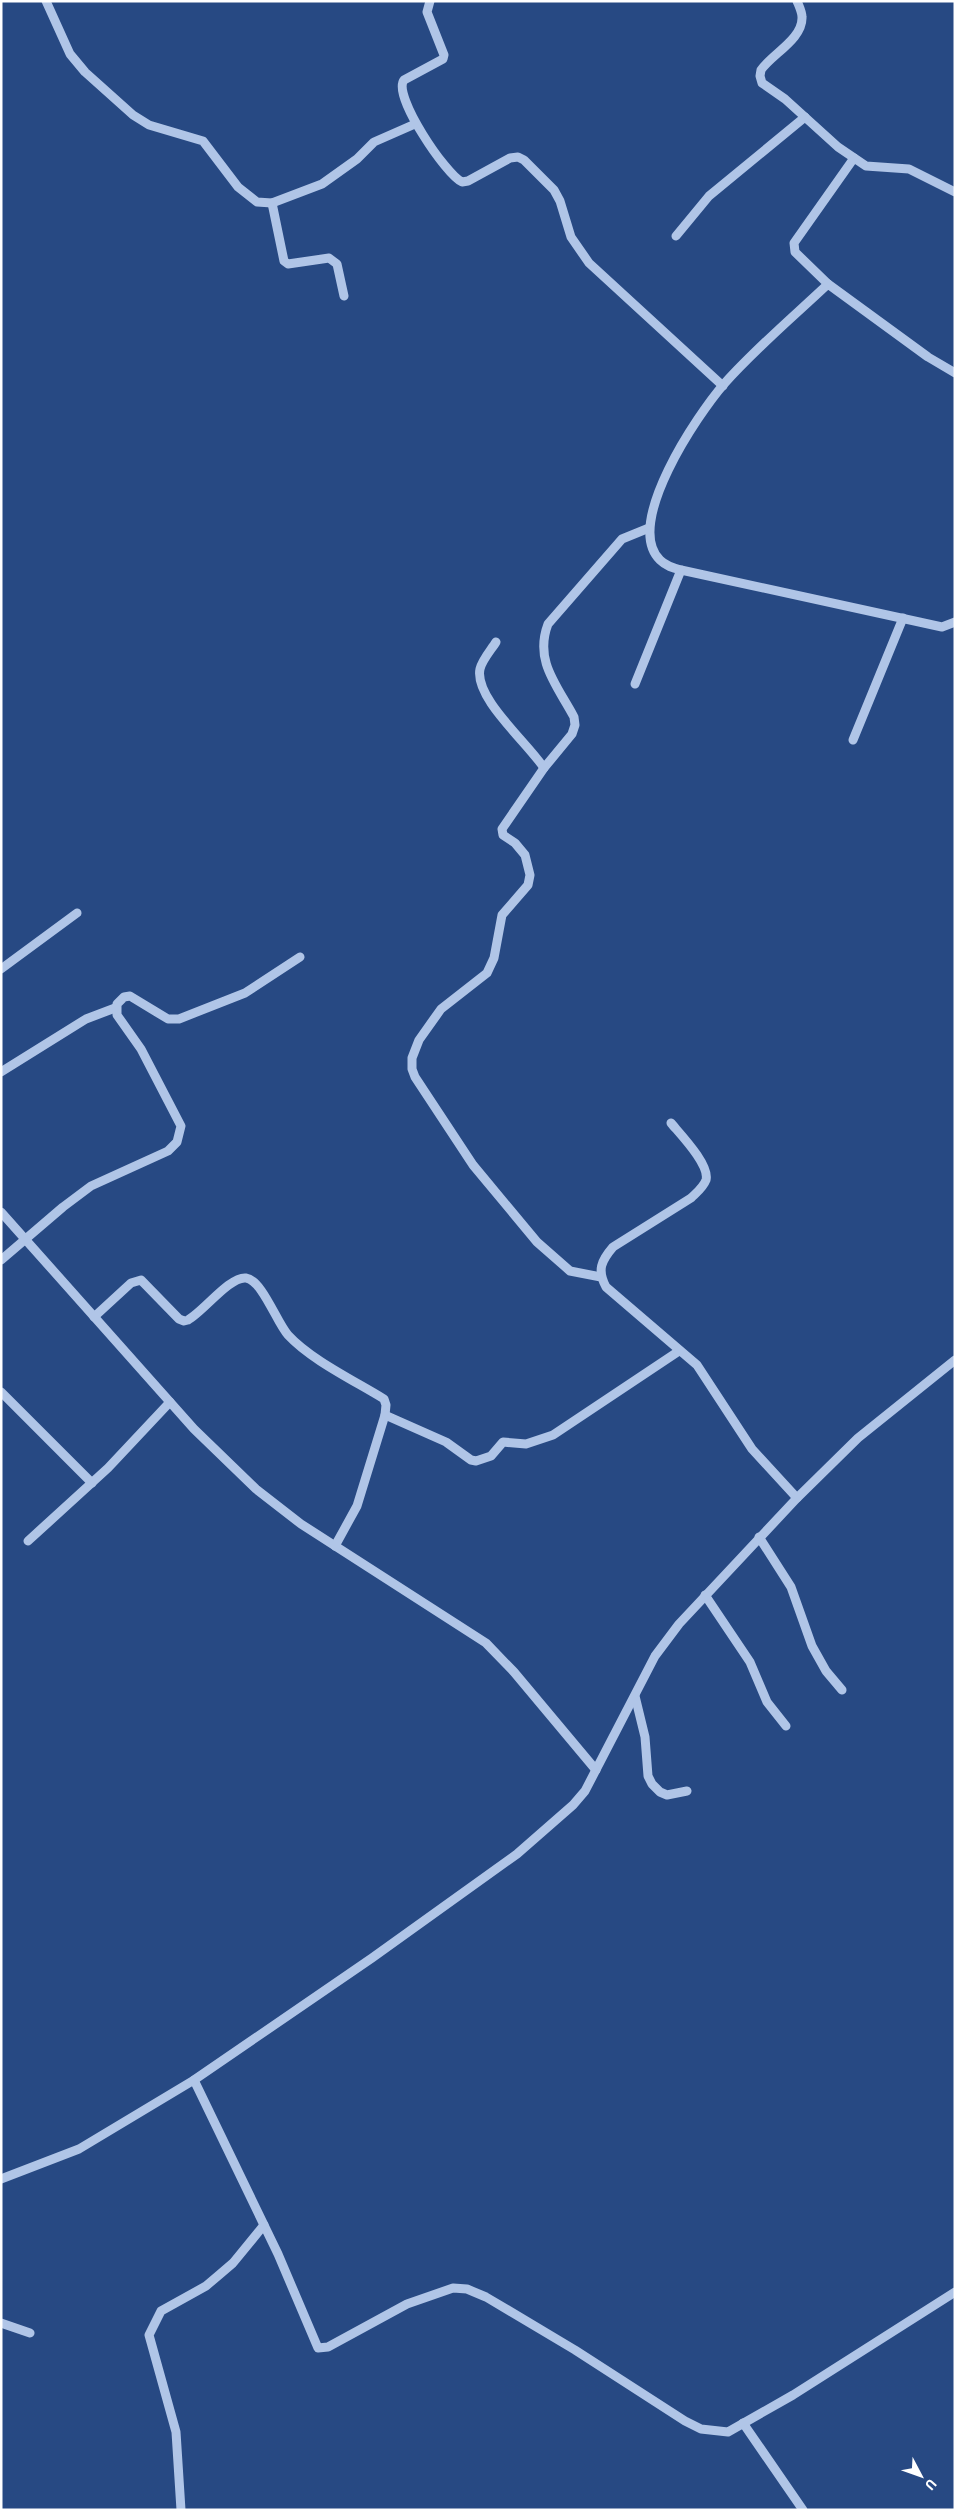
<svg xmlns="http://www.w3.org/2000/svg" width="956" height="2511" viewBox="0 0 956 2511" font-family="Barlow,sans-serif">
<rect width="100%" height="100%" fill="#274983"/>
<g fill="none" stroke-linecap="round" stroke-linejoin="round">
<g stroke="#b0c5e7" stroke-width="9">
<path d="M46 1 70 54 85 72 133 115 149 125 203 141 238 187 257 202 272 203 322 184 357 159 374 142 415 124"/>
<path d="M430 1 427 12 444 55 443 59 404 80C392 95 446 175 462 182L468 181 510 158 518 157 524 160 554 190 560 201 571 237 589 263 723 386"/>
<path d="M797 1C799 6 802 12 802 17 803 39 772 54 761 70L760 76 762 83 785 99 838 147 866 166 909 169 955 192"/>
<path d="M272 203 284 261 288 264 329 258 337 264 344 296"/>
<path d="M676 236 709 196 805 117"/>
<path d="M828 284 795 252 794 243 854 158"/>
<path d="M955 373 928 357 828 284C793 317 756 348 724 384 698 414 623 524 660 560 666 566 673 568 681 570L942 627 955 622"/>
<path d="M496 642C491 650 482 660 480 669 474 698 528 743 544 768"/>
<path d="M635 684 681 570"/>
<path d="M853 740 903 618"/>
<path d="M1 969 77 913"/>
<path d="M1 1072 86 1019 115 1008"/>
<path d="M671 1123C681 1135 710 1165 706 1180 703 1188 696 1193 691 1198L613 1247C601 1261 597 1270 606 1287L697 1365 752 1449 797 1498"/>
<path d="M1 1212 194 1429 256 1489 301 1524 486 1643 514 1672 596 1770"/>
<path d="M1 1260 63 1207 91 1186 168 1151 177 1142 181 1126 141 1049 117 1015V1004L124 997 130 996 168 1019H179L245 993 300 957"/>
<path d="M601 1277 570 1271 537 1242 473 1165 415 1077 412 1069V1058L419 1040 441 1009 487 973 494 958 502 915 528 885 530 875 525 855 515 843 503 835 502 829 544 768 572 734 575 725 574 717C557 685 534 661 548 624L622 539 649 528"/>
<path d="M94 1317 131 1283 141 1280 179 1319 184 1321 188 1320C203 1312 230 1276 246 1278 262 1280 277 1323 288 1335 311 1360 355 1381 384 1399L386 1405 385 1415 357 1506 335 1546"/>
<path d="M1 1392 92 1483"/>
<path d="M385 1415 446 1442 471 1460 476 1461 491 1456 503 1442 526 1444 553 1435 679 1351"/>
<path d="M759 1537 791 1587 812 1646 826 1671 842 1690"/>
<path d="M28 1541 108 1468 170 1402"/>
<path d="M705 1595 750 1662 767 1702 786 1726"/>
<path d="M635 1696 645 1737 648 1776 652 1784 660 1792 667 1795 687 1791"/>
<path d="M194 2080 278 2254 318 2348 328 2347 407 2304 453 2288 467 2289 486 2297 575 2350 685 2421 701 2429 728 2432 793 2395 955 2292"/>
<path d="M1 2179 79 2149 194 2080 372 1958 517 1854 573 1805 585 1791 655 1656 679 1624 797 1498 858 1438 955 1360"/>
<path d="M1 2323 30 2333"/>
<path d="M743 2423 803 2510"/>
<path d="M181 2510 176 2432 149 2335 161 2311 206 2286 219 2275 233 2263 264 2225"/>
</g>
</g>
<rect width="956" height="2511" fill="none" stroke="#ffffff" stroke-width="5"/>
<g transform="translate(921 2476) rotate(131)" stroke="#274983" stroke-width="4" paint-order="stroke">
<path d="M0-4L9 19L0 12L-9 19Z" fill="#ffffff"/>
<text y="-8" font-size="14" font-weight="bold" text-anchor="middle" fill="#ffffff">U</text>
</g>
</svg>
